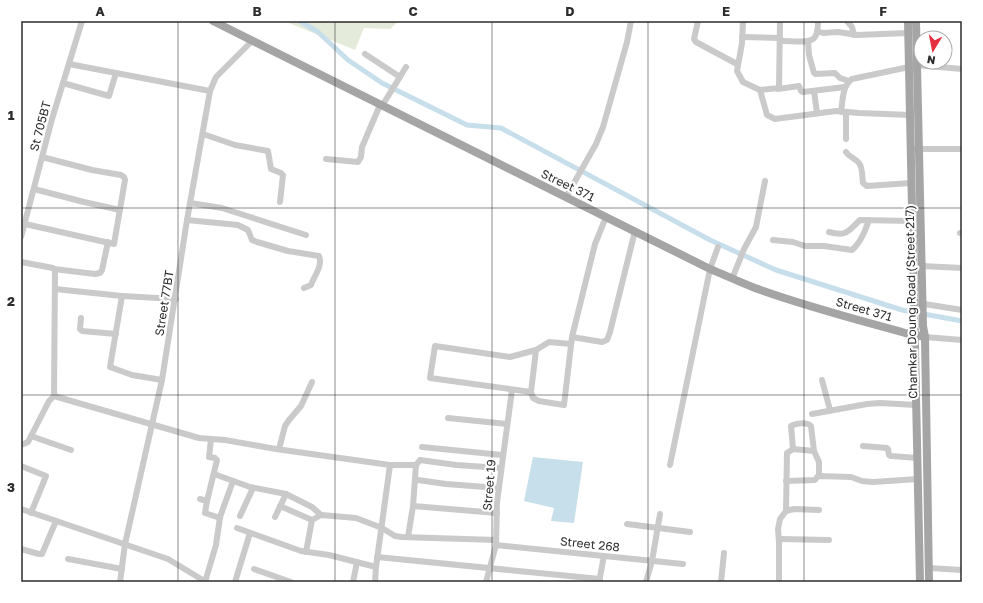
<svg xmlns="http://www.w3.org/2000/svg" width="983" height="603" viewBox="0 0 983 603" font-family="'Golos Text',sans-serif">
<rect width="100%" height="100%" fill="#fff"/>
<path fill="#e4ebdb" d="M284 21H399L390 29 364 28 355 50Z"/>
<path fill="#c7deeb" d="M533 457 583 462 574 523 551 521 554 508 524 501Z"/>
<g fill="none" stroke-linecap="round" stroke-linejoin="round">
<path stroke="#c7deeb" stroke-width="5" d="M300 21 318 32 348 60 382 83 467 125 501 128 710 240 776 270 902 310 962 321"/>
<g stroke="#cacaca" stroke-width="6">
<path d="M698 21 694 39 696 42 737 64"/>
<path d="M743 21 742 43 737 71 743 82 760 90 767 115 775 119 836 111 859 113 910 115"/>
<path d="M847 21 852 27 854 35"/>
<path d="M817 31 823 33 838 32 857 35 908 33"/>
<path d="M742 37 780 38"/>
<path d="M780 41C789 40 810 45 815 37 818 33 818 26 818 21"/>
<path d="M808 41 809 55 814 73 816 74 835 73 840 78 849 81"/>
<path d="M365 54 400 77"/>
<path d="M69 64 210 91"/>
<path d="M917 65 962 69"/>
<path d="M63 83 109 96 116 73"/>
<path d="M778 89 799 86 801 91 803 92 845 87"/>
<path d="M760 90 779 88 780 21"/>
<path d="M814 91 817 113"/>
<path d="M382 106 406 67"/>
<path d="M841 112C843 100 842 86 852 79L909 67"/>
<path d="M203 134 235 145 268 151 271 169 281 173 283 175 280 202"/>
<path d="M846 139V112"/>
<path d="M916 149H962"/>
<path d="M846 152C849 157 855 158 859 163 863 168 862 177 863 183L867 186 911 183"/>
<path d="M326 159 358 162 361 157 362 147 380 105"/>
<path d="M34 189 84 202 120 210"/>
<path d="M566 197 596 144 603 127 627 42 631 21"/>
<path d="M190 203 222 208 306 235"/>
<path d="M187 220 238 225 248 230 252 240 257 242 288 251 319 256C323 266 314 276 311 285L304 288"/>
<path d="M25 224 114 244 125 180 124 177 121 175 92 170 42 157"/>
<path d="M829 232C847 237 848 231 860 220L912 221"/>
<path d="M960 233H962"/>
<path d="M21 237 52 119 82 21"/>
<path d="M773 240 793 242 805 246H824L852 250C861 242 865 231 869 220"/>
<path d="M21 262 53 268 55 270 54 396"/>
<path d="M922 266 962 268"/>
<path d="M54 269 95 274 100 273 102 270 108 242"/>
<path d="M732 279 744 249 756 227 765 181"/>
<path d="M55 289 122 296 176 299"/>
<path d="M122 296 110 367 132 375 162 380"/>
<path d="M918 303 962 310"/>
<path d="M81 318 80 329 82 331 116 334"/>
<path d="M572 337 602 342 607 340 610 332 635 231"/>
<path d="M925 337 962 340"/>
<path d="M536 350 531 392 533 398 539 401 564 405 572 337 595 244 606 217"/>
<path d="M822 380 830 410"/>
<path d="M531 392 430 378 435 346 510 357 536 350 549 342 571 344"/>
<path d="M812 414 867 404 880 403 916 405"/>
<path d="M448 418 507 424"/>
<path d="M31 436 71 450"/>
<path d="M21 445 28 442 49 401 54 396 199 438 225 440 276 449 390 465H416"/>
<path d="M863 446 887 448 888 449 889 455 891 456 918 458"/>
<path d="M422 447 502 455"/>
<path d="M279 449 285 426 289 420 301 406 312 382"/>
<path d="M793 449 791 426C796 423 807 422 811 426L814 451"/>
<path d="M670 465 710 269 718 247"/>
<path d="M21 466 46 476 31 513"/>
<path d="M214 474 250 487 286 494 312 507 321 515"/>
<path d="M415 481 418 480 446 484 499 488"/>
<path d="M786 481 815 480 818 476 851 477 862 481 873 482 918 479"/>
<path d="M200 499 207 501 205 513 220 518"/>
<path d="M207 501 217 460 215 458 209 457 211 439"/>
<path d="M280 506 312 520 321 515 356 518 382 528 395 536 402 537 496 540"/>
<path d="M413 506 497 513"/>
<path d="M21 509 168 559 206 582"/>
<path d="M786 511 794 509 819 510"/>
<path d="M240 516 253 488"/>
<path d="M275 517 286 494"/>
<path d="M627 524 690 532"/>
<path d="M237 528 301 551 329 555 376 567"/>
<path d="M408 537 413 506 416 465 420 460 456 465 501 468"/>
<path d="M779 539 829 540"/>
<path d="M496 545 683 564"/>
<path d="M21 549 39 554H42L56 521"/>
<path d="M306 552 312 520"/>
<path d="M377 557 600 579"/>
<path d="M68 559 122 569"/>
<path d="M929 568 962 570"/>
<path d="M254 569 291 582"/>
<path d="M120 582 125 544 162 380 187 220 210 91 216 77 252 41"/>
<path d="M205 582 216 545 220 517 233 481"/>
<path d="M235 582 250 533"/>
<path d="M353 582 357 562"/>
<path d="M375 582 376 567 390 465"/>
<path d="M486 582 496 545 497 502 512 390"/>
<path d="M599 582 604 556"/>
<path d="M646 582 652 561 660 514"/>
<path d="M721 582 724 553"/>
<path d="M779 582V542L778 529 780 519 786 511 787 453 793 449 814 451 819 462V476"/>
</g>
<g stroke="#a5a5a5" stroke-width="8">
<path d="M213 21 710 269C725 275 739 282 755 288 804 306 855 319 905 333L925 337"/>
<path d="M908 21 920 582"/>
<path d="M916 21 923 326 925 337 929 582"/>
</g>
</g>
<path fill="none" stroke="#2d2d2d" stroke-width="1" stroke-opacity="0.55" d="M178 21V582M335 21V582M492 21V582M648 21V582M804 21V582M21 208H962M21 395H962"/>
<g text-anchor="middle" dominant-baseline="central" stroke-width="4" stroke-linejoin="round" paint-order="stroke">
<g font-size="12" fill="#2d2d2d" stroke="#fff">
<text transform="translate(40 126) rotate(-75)">St 705BT</text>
<text transform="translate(568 185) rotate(26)">Street 371</text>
<text transform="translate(911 302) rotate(-91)">Chamkar Doung Road (Street 217)</text>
<text transform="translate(164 303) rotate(-81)">Street 77BT</text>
<text transform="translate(864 309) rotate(16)">Street 371</text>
<text transform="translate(489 485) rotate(-85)">Street 19</text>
<text transform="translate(590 544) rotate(6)">Street 268</text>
</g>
</g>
<rect width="983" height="603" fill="none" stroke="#ffffff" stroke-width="44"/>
<g transform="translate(933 50) rotate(190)"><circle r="19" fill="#ffffff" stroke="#ababab"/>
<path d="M0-3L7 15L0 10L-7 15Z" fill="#e52f3f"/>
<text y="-6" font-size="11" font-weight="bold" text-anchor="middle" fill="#2d2d2d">N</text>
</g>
<rect x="22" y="22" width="939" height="559" fill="none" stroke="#2d2d2d" stroke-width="1.5"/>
<g font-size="13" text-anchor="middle" font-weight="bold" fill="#2d2d2d">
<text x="100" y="16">A</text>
<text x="257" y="16">B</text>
<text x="413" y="16">C</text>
<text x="570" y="16">D</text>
<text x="726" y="16">E</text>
<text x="883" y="16">F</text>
<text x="11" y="120">1</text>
<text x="11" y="306">2</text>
<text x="11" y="492">3</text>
</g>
</svg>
